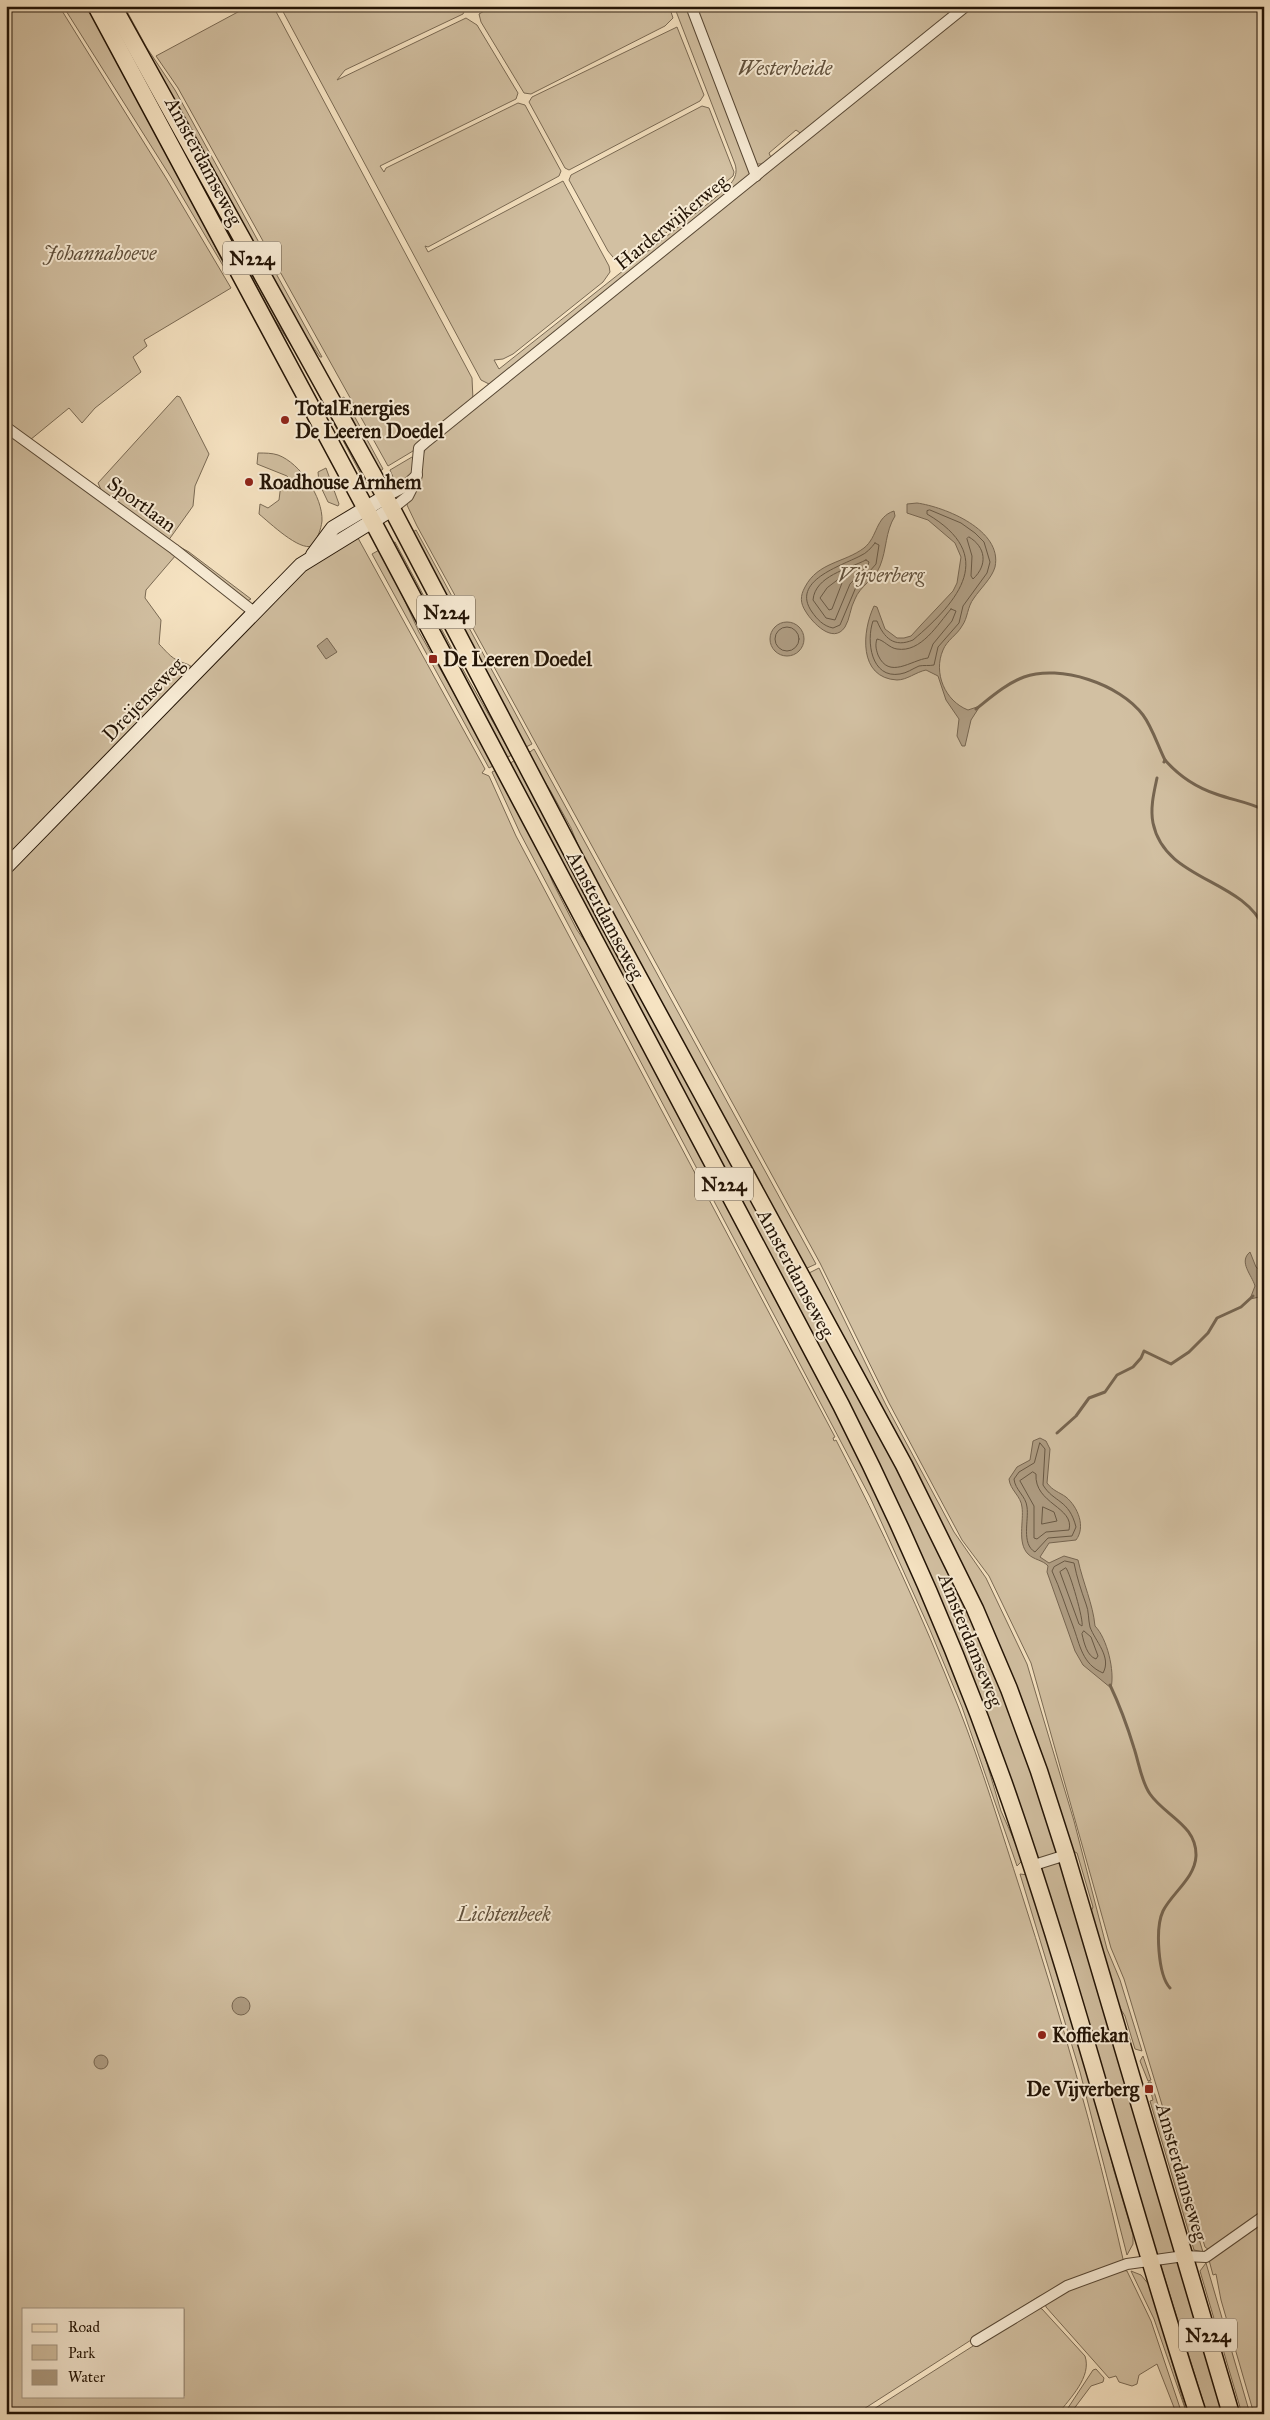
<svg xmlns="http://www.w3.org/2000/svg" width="1270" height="2420" viewBox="0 0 1270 2420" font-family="'IM FELL Great Primer',serif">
<rect width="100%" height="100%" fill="#f6e3c2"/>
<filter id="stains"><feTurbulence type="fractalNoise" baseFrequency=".004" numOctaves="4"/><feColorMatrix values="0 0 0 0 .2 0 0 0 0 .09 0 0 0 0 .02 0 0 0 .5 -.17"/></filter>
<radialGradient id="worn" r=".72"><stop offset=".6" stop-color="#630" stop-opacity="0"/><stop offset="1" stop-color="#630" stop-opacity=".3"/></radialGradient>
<g fill="#d2c0a2" stroke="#7a6a54" fill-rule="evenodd">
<path d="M6 6H59L166 178 231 288 144 340 147 346 133 357 141 372 95 408 82 423 69 408 30 440 6 423Z"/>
<path d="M63 6H90L144 107 226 268 225 269 170 176Z"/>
<path d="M106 6 367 478 364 480 299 358 261 298Z"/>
<path d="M120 6H124L147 48 175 90 322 357H320L289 311Z"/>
<path d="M249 6H273L472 378 473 400 418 443 413 451 388 466 178 88 156 56Z"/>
<path d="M280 6H463L465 10 463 14 345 70 337 80 466 18 477 25 518 93 516 99 380 166 384 172 386 168 518 103 525 105 561 171 559 176 428 247 425 246 428 252 563 181 609 266 610 272 603 282 513 354 503 359 494 360 499 369 715 198C726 188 740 180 735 164L674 6H688L751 169 748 178 491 385 481 380Z"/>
<path d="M493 6H669L673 18 665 26 531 94 524 93 481 22 479 14Z"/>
<path d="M694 6H961L803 135 796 130 769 153 772 160 765 164H756Z"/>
<path d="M970 6H1264V2213L1209 2250 1205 2247 1124 1979 1111 1948 1031 1663 989 1576 962 1540 889 1403 820 1263 417 526 407 505 425 449Z"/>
<path d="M677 27 704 95 700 101 569 170 565 168 529 102 532 97Z"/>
<path d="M702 106 709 108 734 172 733 176 641 254H634L629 261 617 262 608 251 569 180 571 175Z"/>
<path d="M177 396 180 397 209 454 195 486 193 506 168 541 103 494 98 483Z"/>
<path d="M344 397 383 469 379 472 342 398Z"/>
<path d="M6 430 176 555 146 590 145 598 161 620 159 644C165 650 171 658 179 661 185 664 188 663 194 669L6 860Z"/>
<path d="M258 453C265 453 272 453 278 455 300 463 323 497 322 521 321 530 317 539 312 546 299 551 270 523 259 514L260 504 268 508 279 500 281 484 291 486 292 481 287 476 257 464Z"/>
<path d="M412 457 413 458V473L403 483 396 484 390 470Z"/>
<path d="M326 468 339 504 338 506 328 502 319 483 318 472Z"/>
<path d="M416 530 532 744 524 748 411 533Z"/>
<path d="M358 538 485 769 482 773 489 776 516 836 835 1437 833 1438 834 1441 836 1440C881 1527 922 1615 958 1706 982 1767 1001 1830 1021 1892 1060 2013 1095 2135 1123 2259L1121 2262 1066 2283 1038 2297 856 2414H6V874L301 573ZM24 2309H184V2396H24Z"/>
<path d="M395 542 467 677 512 755 506 758 392 543Z"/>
<path d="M180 547 189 552 251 599 247 601 179 548Z"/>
<path d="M381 549 419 632 495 765 489 768 372 554Z"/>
<path d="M534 749 816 1264 805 1269 588 870 571 828 550 790 527 754Z"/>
<path d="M515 760 936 1540 1003 1691 1058 1851C1052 1857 1043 1859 1035 1858L964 1661 509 764Z"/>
<path d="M498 769 536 842 553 883 577 930 604 969 878 1492 974 1720 1001 1811 1023 1860 1017 1866 962 1707 930 1630 870 1497 520 833 492 772Z"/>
<path d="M819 1268 886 1405 954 1532 986 1578 1027 1664 1074 1821 1107 1949 1120 1980 1142 2051 1135 2049 1125 2016 1115 2000 1090 1914 1093 1907 1077 1853 1071 1850 1051 1788 807 1274Z"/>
<path d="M1057 1863 1062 1864 1178 2255 1158 2257 1039 1872 1044 1867Z"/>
<path d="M1020 1874 1028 1875 1095 2094 1114 2171 1133 2235V2244L1127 2255 1080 2072Z"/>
<path d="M1143 2056 1151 2080 1148 2081 1140 2061Z"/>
<path d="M1148 2082H1151L1203 2252 1194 2250 1150 2101 1153 2100Z"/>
<path d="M1264 2220V2414H1254L1221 2300 1216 2274 1213 2275 1209 2260Z"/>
<path d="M1179 2260 1224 2414H1207L1160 2263Z"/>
<path d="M1206 2263 1250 2414H1242L1200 2271Z"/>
<path d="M1123 2270 1127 2271 1151 2321 1182 2414H1166L1175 2410 1157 2364 1139 2375 1137 2384 1132 2386 1119 2382 1116 2376 1109 2378 1046 2307 1045 2302 1055 2295Z"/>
<path d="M1131 2271 1141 2275 1150 2286 1187 2414 1154 2319Z"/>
<path d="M1036 2306 1042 2309 1085 2356C1092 2377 1070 2398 1058 2414H866Z"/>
<path d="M1096 2369 1104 2378 1103 2382 1091 2386 1070 2414H1064L1093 2370Z"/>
</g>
<g fill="#ae9c82" stroke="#766550">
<path d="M917 503C945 507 1003 530 995 567 992 578 980 589 974 598 967 607 968 618 962 626 957 635 947 640 943 650 933 673 945 701 968 710L980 706 971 720 965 746H962L957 736 959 719 946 700 938 676 926 670C916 672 907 680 897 680 858 678 862 631 874 606L877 607 885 629 897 638H904L911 636 921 625 953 591 957 583 961 557 955 543 928 520 907 513V504Z"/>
<path d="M894 511 895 516C885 532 887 549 880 566 875 579 860 586 855 599 850 608 850 619 845 627 833 645 812 622 806 612 800 603 800 596 805 587 818 562 844 563 864 548 878 537 875 517 894 511Z"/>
<circle cx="787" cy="639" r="17"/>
<path d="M327 638 337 652 326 659 317 646Z"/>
<path d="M1250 1252 1256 1267 1264 1274V1296L1250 1299 1255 1286C1252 1275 1238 1262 1250 1252Z"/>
<path d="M1040 1438 1046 1441 1050 1449 1047 1483C1053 1491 1059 1492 1066 1497 1078 1507 1086 1527 1076 1540L1049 1543 1040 1557 1049 1563 1064 1556 1078 1560C1083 1583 1093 1604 1095 1626 1107 1638 1115 1671 1111 1688L1083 1665 1075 1651 1047 1572 1048 1566C1043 1560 1034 1560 1028 1554 1017 1543 1024 1521 1022 1507 1021 1496 1010 1490 1009 1479L1017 1467 1030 1460 1033 1441Z"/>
<circle cx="241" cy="2006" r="9"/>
<circle cx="101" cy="2062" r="7"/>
</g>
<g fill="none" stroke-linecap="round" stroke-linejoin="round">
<g stroke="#685844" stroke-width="1">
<path d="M930 510 961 523 975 533 984 542 990 562 987 573 963 606 959 623 938 647 934 665C929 666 924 665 919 666 912 669 907 673 900 674 871 679 866 641 873 621H877C884 638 894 648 913 640 960 600 997 555 927 514V511Z"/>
<path d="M969 537C986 547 988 565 973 579L971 576 972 556 967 539Z"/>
<path d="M875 543 879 545 876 564 856 587 840 625 833 628C823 626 817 619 812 612 790 581 841 566 860 556 867 553 871 548 875 543Z"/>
<path d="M866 560 869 562 868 565 850 584 835 620 826 618 813 600C815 576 848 569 866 560Z"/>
<path d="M838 580 842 583 832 609 829 610 820 598 827 588Z"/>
<path d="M951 609 956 611 952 621 933 644 928 658C911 660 889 680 878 655 876 649 875 645 877 639 884 640 889 648 897 649 921 653 938 624 951 609Z"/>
<circle cx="787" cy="639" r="12"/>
<path d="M1040 1443 1045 1449 1043 1485C1054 1503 1069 1499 1076 1527L1072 1536 1048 1538 1035 1552C1021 1544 1029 1520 1027 1507 1026 1496 1015 1490 1014 1479L1019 1472 1034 1463Z"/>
<path d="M1033 1472 1036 1474C1034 1504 1075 1507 1069 1530L1046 1532 1037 1539 1034 1538V1506L1020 1481Z"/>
<path d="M1043 1507 1054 1512 1057 1521 1042 1524Z"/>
<path d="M1065 1561 1074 1563C1077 1578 1081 1590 1086 1604 1089 1611 1088 1619 1090 1627 1095 1641 1112 1657 1103 1673 1082 1664 1080 1645 1073 1626 1066 1608 1060 1588 1052 1571L1054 1567Z"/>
<path d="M1066 1568C1070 1572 1084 1621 1082 1626L1079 1624 1060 1572Z"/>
<path d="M1084 1631 1091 1637 1098 1656 1096 1659C1087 1656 1084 1643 1082 1634Z"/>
</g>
<g stroke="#766550" stroke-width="3">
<path d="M976 709C990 698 1007 683 1024 677 1060 664 1120 684 1143 715 1152 727 1158 746 1165 760L1164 762"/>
<path d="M1165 760C1179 776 1195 787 1216 794 1232 800 1249 802 1264 810"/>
<path d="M1157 778C1154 792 1150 808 1153 823 1165 881 1242 878 1264 928"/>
<path d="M1261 1238 1264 1235"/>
<path d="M1057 1433 1076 1416 1089 1398 1105 1392 1117 1375 1133 1367 1141 1358 1144 1351 1171 1364 1189 1352 1208 1333 1217 1318 1241 1307 1253 1296"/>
<path d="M1110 1685C1120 1706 1127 1725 1134 1748 1139 1763 1141 1781 1150 1794 1165 1816 1197 1825 1196 1856 1195 1878 1172 1893 1163 1911 1155 1928 1158 1975 1170 1988"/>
</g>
<g stroke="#574734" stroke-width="12">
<g id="street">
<path d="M691 6 756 176"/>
<path d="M6 427 174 549 254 612"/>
<path d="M385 497 404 487 417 475"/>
<path d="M392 509 408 496 416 480 419 448 427 441 966 6"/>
<path d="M1031 1866 1066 1855"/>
<path d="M976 2341 1067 2286 1127 2264 1184 2256 1206 2257 1264 2216"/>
</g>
</g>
<g stroke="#221305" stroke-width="16">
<g id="secondary">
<path d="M313 555 333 528 385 497"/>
<path d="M6 867 301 565 392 509"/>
</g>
</g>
<g stroke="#221305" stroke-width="19">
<g id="primary">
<path d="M96 6 373 522 841 1405C906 1533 963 1665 1010 1801 1080 2003 1131 2211 1198 2414"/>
<path d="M113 6 392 509 608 921 904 1465 975 1609 1009 1689 1039 1771 1066 1855 1231 2414"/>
</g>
</g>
<use href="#street" stroke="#f9edd7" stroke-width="10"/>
<use href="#secondary" stroke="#f9edd7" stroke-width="14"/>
<use href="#primary" stroke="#f6e3c2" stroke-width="16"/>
</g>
<g fill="#8f2418" stroke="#f9edd7" stroke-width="2">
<circle cx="285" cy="420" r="5"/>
<circle cx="249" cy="482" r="5"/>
<rect x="428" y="654" width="10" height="10" rx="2.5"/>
<circle cx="1042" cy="2035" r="5"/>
<rect x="1144" y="2084" width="10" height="10" rx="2.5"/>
</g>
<g text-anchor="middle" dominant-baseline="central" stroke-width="4" stroke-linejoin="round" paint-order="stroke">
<g fill="#f9edd7" stroke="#625444" stroke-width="1">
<rect x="223" y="241.5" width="58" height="33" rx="4"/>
<rect x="417" y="595.5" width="58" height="33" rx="4"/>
<rect x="695" y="1167.5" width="58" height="33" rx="4"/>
<rect x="1179" y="2318.5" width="58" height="33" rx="4"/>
</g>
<g font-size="19" font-weight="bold" fill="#221305">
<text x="252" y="258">N224</text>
<text x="446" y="612">N224</text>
<text x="724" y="1184">N224</text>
<text x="1208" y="2335">N224</text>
</g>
<g font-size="20" font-style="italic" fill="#60503c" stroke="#f9edd7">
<text x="785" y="68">Westerheide</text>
<text x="100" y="253">Johannahoeve</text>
<text x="881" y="575">Vijverberg</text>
<text x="504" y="1914">Lichtenbeek</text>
</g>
<g font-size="20" fill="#221305" stroke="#f9edd7">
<text transform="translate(204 161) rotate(62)">Amsterdamseweg</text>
<text transform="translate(671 222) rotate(-39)">Harderwijkerweg</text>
<text transform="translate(142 504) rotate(36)">Sportlaan</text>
<text transform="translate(143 699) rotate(-46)">Dreijenseweg</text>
<text transform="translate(606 915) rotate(62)">Amsterdamseweg</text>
<text transform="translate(796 1273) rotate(62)">Amsterdamseweg</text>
<text transform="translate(971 1640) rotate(68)">Amsterdamseweg</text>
<text transform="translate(1182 2172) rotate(74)">Amsterdamseweg</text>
</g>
<g font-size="20" font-weight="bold" fill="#221305" stroke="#f9edd7" text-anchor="start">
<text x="295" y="408">TotalEnergies<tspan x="295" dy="23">De Leeren Doedel</tspan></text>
<text x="259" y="482">Roadhouse Arnhem</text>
<text x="443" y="659">De Leeren Doedel</text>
<text x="1052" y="2035">Koffiekan</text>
<text x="1139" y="2089" text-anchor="end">De Vijverberg</text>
</g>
</g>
<rect width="1270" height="2420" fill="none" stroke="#f6e3c2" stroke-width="25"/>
<rect x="8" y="8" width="1255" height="2405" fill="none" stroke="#221305" stroke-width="2.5"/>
<rect x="12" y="12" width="1245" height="2395" fill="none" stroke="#221305"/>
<rect x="22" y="2308" width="162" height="90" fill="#f9edd7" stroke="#a39683"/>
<rect x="32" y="2324" width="25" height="8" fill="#f6e3c2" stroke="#a39683"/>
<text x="68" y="2332" font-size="15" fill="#221305">Road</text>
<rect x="32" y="2345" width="25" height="15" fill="#d2c0a2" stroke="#a39683"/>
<text x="68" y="2358" font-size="15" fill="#221305">Park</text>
<rect x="32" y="2370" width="25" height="15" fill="#ae9c82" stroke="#a39683"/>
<text x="68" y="2382" font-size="15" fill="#221305">Water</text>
<rect width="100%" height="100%" filter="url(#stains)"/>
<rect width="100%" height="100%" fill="url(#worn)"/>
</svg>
